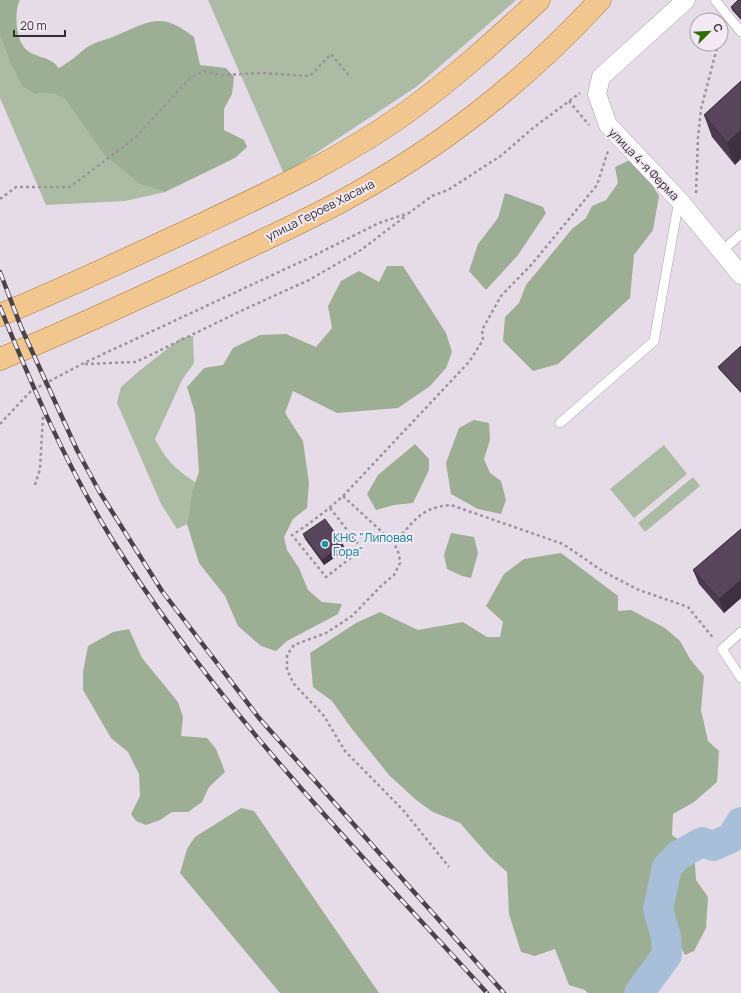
<svg xmlns="http://www.w3.org/2000/svg" width="741" height="993" viewBox="0 0 741 993" font-family="Manrope,sans-serif">
<rect width="100%" height="100%" fill="#e6dce7"/>
<g fill="#abbba4">
<path d="M208 0H516L416 87 284 174Z"/>
<path d="M0 36 9 60 36 94 52 93 65 99 103 154 139 184 165 192 125 201 46 205 0 98Z"/>
<path d="M193 336 194 363 182 380 155 439C167 461 174 468 195 482L192 491 187 524 177 529 161 504 117 403 121 387 138 372 181 338Z"/>
<path d="M664 445 687 474 634 518 610 489Z"/>
<path d="M693 477 700 486 645 532 638 523Z"/>
</g>
<g fill="#9cae93">
<path d="M0 0H20C16 8 16 18 17 28 22 64 46 50 59 68 71 61 76 56 86 48 94 42 106 40 115 36 150 21 161 11 194 37L200 65 226 68 234 77 232 94 224 109V130L244 140 247 147 235 158 165 192 139 184 103 154 65 99 52 93 36 94 22 86 9 60 0 36Z"/>
<path d="M630 160 646 175 659 196 653 230 634 255 630 298 558 364 533 371 503 341 505 317 519 303 526 285 572 229 586 218 592 206 606 200 618 183 615 167Z"/>
<path d="M505 193 543 207 546 213 518 255 486 290 469 271 478 244 498 218Z"/>
<path d="M387 266H403L446 333 452 352 446 368 430 386 398 408 337 413 293 391 285 413 303 441 309 483 307 508 293 519 284 537 287 550 299 568 308 590 322 602 342 604 338 614 287 641 276 651 261 646 238 626 225 596 199 563 187 524 192 491 199 472 195 413 187 387 204 368 223 365 233 348 260 335 286 334 316 347 332 328 328 306 341 281 359 271 379 282Z"/>
<path d="M474 420 489 423 490 440 484 459 490 473 501 481 506 500 501 514 478 509 451 494 446 463 459 428Z"/>
<path d="M415 444 429 459V470L413 503 394 505 376 510 367 494 378 475Z"/>
<path d="M451 533 474 537 478 553 471 578 462 576 447 569 444 555Z"/>
<path d="M561 553 618 596V611L631 610 665 628 680 641 690 659 704 676 701 710 708 741 719 751 717 782 694 802 673 814 672 835 694 850 696 880 708 897 706 928 694 951 685 955 665 918 659 930 660 948 649 968 636 978 630 992 627 993H588L585 990 569 985 555 949 535 956 521 952 509 914 507 872 489 856 460 823 433 812 416 800 389 775 352 729 332 701 313 687 310 653 356 623 380 612 418 630 463 622 487 637H500L503 622 486 606 504 574 524 559Z"/>
<path d="M129 629 142 658 178 702 183 717 181 736 207 738 216 749 225 772 209 787 202 802 188 812H172L160 820 146 825 136 821 131 814 140 796 139 774 128 752 111 738 83 690V672L88 646 113 632Z"/>
<path d="M241 808 254 811 379 993H280L180 873 187 849 195 837Z"/>
</g>
<g fill="none" stroke-linecap="round" stroke-linejoin="round">
<path stroke="#a7bfd8" stroke-width="30" d="M639 993 667 955 666 937 658 909 667 867 679 855 702 842 713 846 731 838 741 822"/>
<g stroke="#aaa0ab" stroke-width="10">
<g id="service">
<path d="M715 0 741 32"/>
<path d="M722 251 741 234"/>
<path d="M560 423 654 341 679 200"/>
<path d="M741 632 722 649 741 678"/>
</g>
</g>
<g stroke="#aaa0ab" stroke-width="19">
<path id="minor" d="M686 0 601 77 597 94 608 125 679 200 741 275"/>
</g>
<g stroke="#a9793e" stroke-width="23">
<g id="primary">
<path d="M0 315C66 288 131 257 196 227 268 193 342 159 407 112 454 78 497 39 539 0"/>
<path d="M0 359C69 331 136 299 204 268 254 244 305 222 353 195 445 144 529 77 600 0"/>
</g>
</g>
<g stroke="#9c949c" stroke-width="2.5" stroke-dasharray="3 3" stroke-linecap="butt">
<path d="M569 101 589 125"/>
<path d="M696 193 698 138 701 109 718 44"/>
<path d="M0 199 16 187H70L136 137 191 77 204 71 223 75 261 73 310 76 331 54 351 78"/>
<path d="M85 364 136 362 245 309 309 280 361 250 407 215"/>
<path d="M0 424 31 391 82 364 311 257 379 223 409 213 432 196 448 190 502 155 533 128 580 93"/>
<path d="M35 485 40 469 43 416"/>
<path d="M343 496 394 543 399 554 400 563 394 575 381 586 352 616 326 633 294 645 287 655V670L294 684 324 716 345 751 403 810 449 867"/>
<path d="M330 508 362 549 326 577 292 535C311 523 326 511 343 496L469 362 483 340 482 330 501 296 532 264 597 185 608 151"/>
<path d="M394 543C414 522 420 507 451 505L563 544 604 572 639 590 688 607 714 639"/>
</g>
<use href="#service" stroke="#fff" stroke-width="9"/>
<use href="#minor" stroke="#fff" stroke-width="18"/>
<use href="#primary" stroke="#f2c78f" stroke-width="22"/>
<g stroke="#494449" stroke-width="4.5">
<g id="rail">
<path d="M0 272 21 327 77 450 99 491 162 591 259 718 504 993"/>
<path d="M0 307C33 388 67 467 113 541 217 708 355 848 487 993"/>
</g>
</g>
<use href="#rail" stroke="#f3e9f4" stroke-width="3" stroke-dasharray="9" stroke-linecap="butt"/>
</g>
<g fill="#4c3b4e">
<path d="M741 0V20L732 10 731 7Z"/>
<path d="M741 81 735 165 712 137 704 115Z"/>
<path d="M741 346V393L719 369 718 367Z"/>
<path d="M741 529V598L724 613 699 584 693 570Z"/>
<path d="M303 534 345 550 324 565 305 539Z"/>
</g>
<g fill="#3e3040">
<path d="M741 130V159L735 165 727 143Z"/>
<path d="M343 544 345 550 324 565 322 560Z"/>
<path d="M741 580V598L724 613 719 599Z"/>
</g>
<g fill="#58455b" stroke="#3e3040">
<path d="M738 0H741V18L731 7Z"/>
<path d="M741 81V130L727 143 704 115Z"/>
<path d="M741 346V392L718 367Z"/>
<path d="M325 519 343 544 322 560 303 534Z"/>
<path d="M741 529V580L719 599 693 570Z"/>
</g>
<circle fill="#0f9aa8" stroke="#f3e9f4" stroke-width="1.5" cx="325" cy="544" r="4"/>
<g text-anchor="middle" dominant-baseline="central" stroke-width="4" stroke-linejoin="round" paint-order="stroke">
<g font-size="12" fill="#312d31" stroke="#f3e9f4">
<text transform="translate(644 164) rotate(46)">улица 4-я Ферма</text>
<text transform="translate(320 210) rotate(-27)">улица Героев Хасана</text>
</g>
<g font-size="12" fill="#0d838f" stroke="#f3e9f4" text-anchor="start">
<text x="333" y="537">КНС "Липовая<tspan x="333" dy="14">Гора"</tspan></text>
</g>
</g>
<g transform="translate(709 32) rotate(66)"><circle r="19" fill="#f3e9f4" stroke="#a59ea6"/>
<path d="M0-3L7 15L0 10L-7 15Z" fill="#2d6e05"/>
<text y="-6" font-size="11" font-weight="bold" text-anchor="middle" fill="#312d31">С</text>
</g>
<path d="M14 30v6h51v-6" fill="none" stroke="#312d31" stroke-width="2"/>
<text x="20" y="30" font-size="12" fill="#312d31" stroke="#f3e9f4" stroke-width="3" paint-order="stroke">20 m</text>
</svg>
